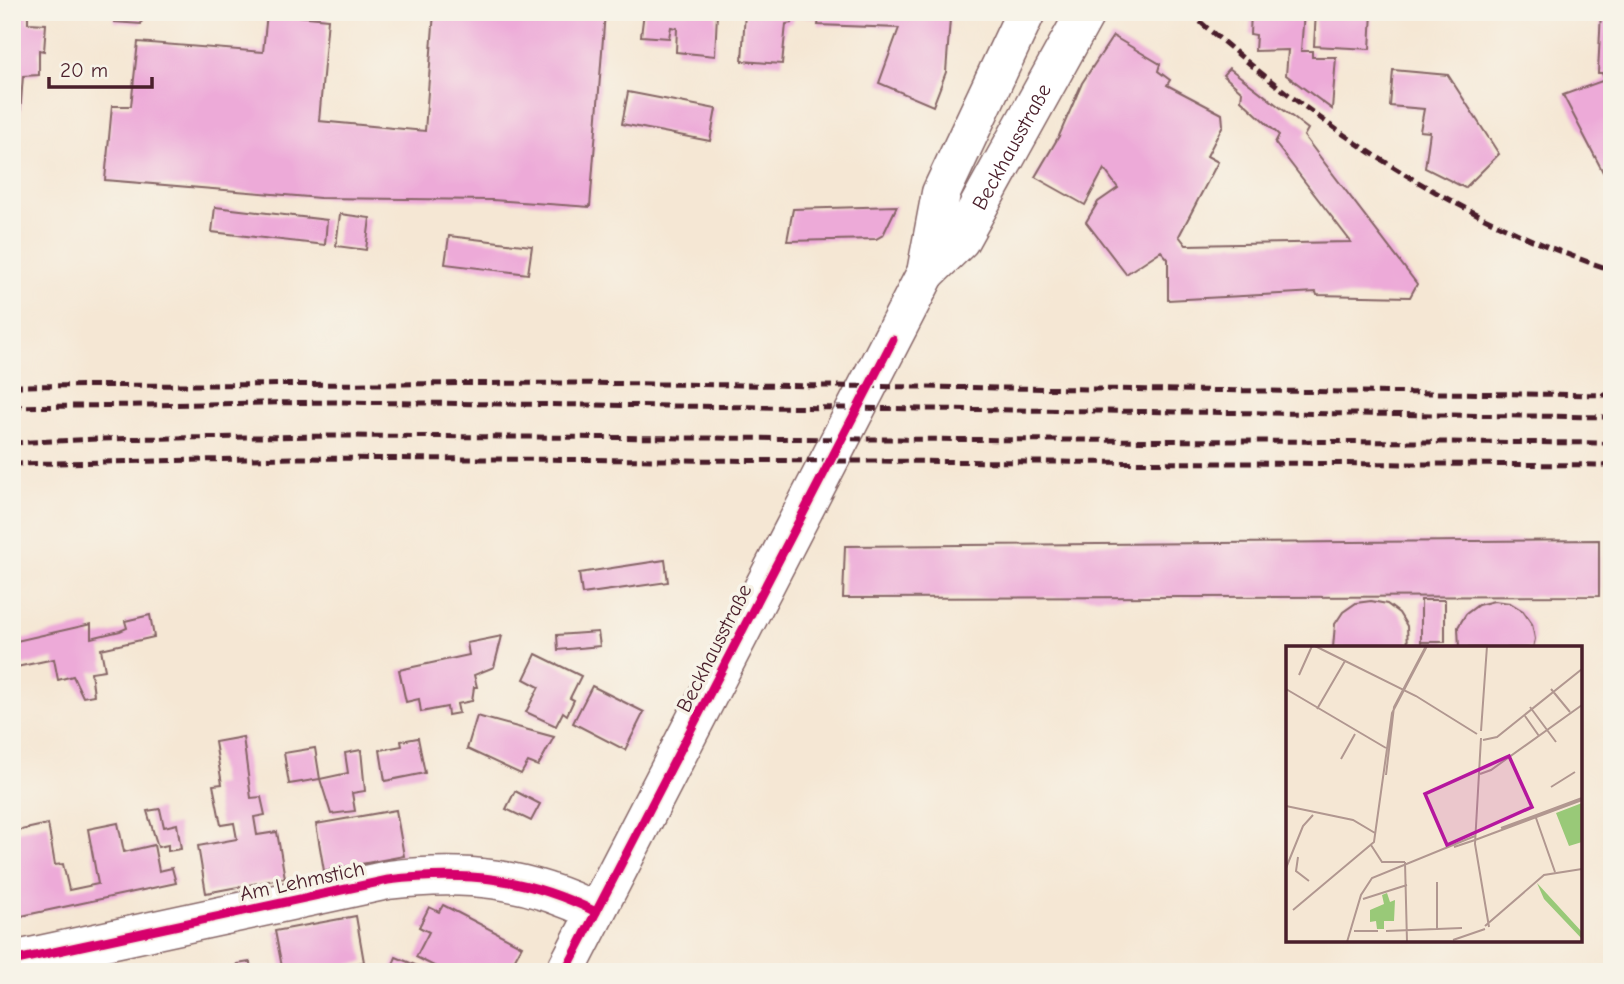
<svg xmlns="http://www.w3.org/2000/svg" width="1624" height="984" viewBox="0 0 1624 984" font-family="'Comic Neue',sans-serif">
<rect width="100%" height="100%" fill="#f7f3e8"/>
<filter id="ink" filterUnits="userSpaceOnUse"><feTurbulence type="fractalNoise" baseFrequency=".0143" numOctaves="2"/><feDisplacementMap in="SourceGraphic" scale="14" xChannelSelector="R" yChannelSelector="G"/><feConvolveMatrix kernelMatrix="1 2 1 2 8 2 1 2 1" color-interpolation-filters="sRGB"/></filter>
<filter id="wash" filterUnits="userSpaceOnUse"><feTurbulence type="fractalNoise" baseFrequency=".00686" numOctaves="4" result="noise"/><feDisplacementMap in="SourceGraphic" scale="28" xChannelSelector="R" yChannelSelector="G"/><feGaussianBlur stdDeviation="1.57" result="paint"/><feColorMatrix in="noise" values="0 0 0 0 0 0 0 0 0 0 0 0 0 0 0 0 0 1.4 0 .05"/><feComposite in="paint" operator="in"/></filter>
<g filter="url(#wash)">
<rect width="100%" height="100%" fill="#f5e7d4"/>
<g id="blocks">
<g fill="#edaad8">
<path d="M28 12V23L46 24 44 51 39 50V75L23 76 19 128H12V23H16L18 13Z"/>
<path d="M114 12H144L141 24 114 22Z"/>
<path d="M434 12H605L590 207 492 200 320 198 105 180 112 106H131L138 42 263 52 267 13 328 19 319 121 425 131Z"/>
<path d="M644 12H722V15L717 14 715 56 676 52 677 28 671 27 669 38 641 36Z"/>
<path d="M745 12H900L899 15 950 19 946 72 933 106 879 83 899 28 818 25 819 19 795 16 792 23 786 24 782 64 742 61Z"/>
<path d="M1251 12H1304L1301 51H1312V57H1336L1332 109 1286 75 1288 50 1255 51 1256 35 1250 34Z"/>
<path d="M1316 12H1372L1370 49 1314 46Z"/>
<path d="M1601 12H1612V170L1603 172 1563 95 1605 80 1602 73H1598Z"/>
<path d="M1113 36 1160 64 1158 71 1170 80 1167 85 1222 114 1223 125 1207 156 1218 162 1179 236 1186 245 1351 242 1275 143 1279 135 1241 100 1242 92 1223 75 1229 68 1308 129 1304 136 1417 284 1410 297 1317 295 1316 292 1168 300V259L1161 251 1126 274 1086 222 1098 202 1118 188 1104 169 1085 205 1035 177 1059 136 1082 83Z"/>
<path d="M1393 70 1448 75 1499 154 1465 188 1425 168 1430 132 1420 131 1424 109 1390 106Z"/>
<path d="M628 92 716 109 710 141 622 124Z"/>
<path d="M897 206 883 235 876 239 787 241 793 209Z"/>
<path d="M215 207 327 220 325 245 212 232Z"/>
<path d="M340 214 370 218 366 250 336 246Z"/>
<path d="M449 236 532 246 528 274 445 264Z"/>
<path d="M1599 540V596L843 598 845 546Z"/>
<path d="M665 560 668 582 582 594 579 573Z"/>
<rect x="1421" y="600" width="24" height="42"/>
<path d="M1371 601 1387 604 1399 613 1407 626 1408 648H1333L1335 624 1343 612 1356 603Z"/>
<path d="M1494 601 1510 603 1523 611 1532 624 1535 639 1533 648H1459L1458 627 1466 614 1478 605Z"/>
<path d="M150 615 154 637 101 649 105 670 91 672 94 695 83 697 73 676 58 680 54 659 12 668V642L91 624V638L120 631 127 628 125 621Z"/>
<path d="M598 632 600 646 558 650 557 635Z"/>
<path d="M502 636 494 667 474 675 477 687H474L472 701 457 704 459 713 448 715 447 707 421 712 419 699 406 702 399 670 469 655 467 643Z"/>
<path d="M536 654 581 676 570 698 574 700 567 715 563 712 556 726 526 712 539 687 524 679Z"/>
<path d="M592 686 644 712 625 750 573 723Z"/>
<path d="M477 716 554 737 538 766 528 762 521 774 467 749Z"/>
<path d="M243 737 251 798 261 797 265 815 254 817 257 835 277 832 285 878 206 893 198 846 237 839 234 823 221 825 213 785 222 784 215 742Z"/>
<path d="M418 738 425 773 385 781 380 750 402 746 401 741Z"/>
<path d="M315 748 320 779 289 784 284 753Z"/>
<path d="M361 750 365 791 352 793 355 811 331 814 320 779 348 773 345 753Z"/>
<path d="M515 791 540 804 531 821 506 809Z"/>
<path d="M160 809 164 827 177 824 181 849 168 851V845L158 847 147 811Z"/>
<path d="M396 810 404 856 324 871 316 824Z"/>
<path d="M118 823 124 852 154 845 159 871 172 868 176 883 12 918V832L48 824 55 865 63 864 69 890 98 884 88 829Z"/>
<path d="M443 905 522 946 508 972H446L416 957 429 932 419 927 429 907 439 912Z"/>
<path d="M356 916 364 962 308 972H283L275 931Z"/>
<path d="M396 957 432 972H390Z"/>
<path d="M250 962 251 972H238L237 964Z"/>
<path d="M204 966 205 972H181V971Z"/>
</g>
</g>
</g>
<g filter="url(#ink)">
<use href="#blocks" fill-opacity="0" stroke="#866566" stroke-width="2"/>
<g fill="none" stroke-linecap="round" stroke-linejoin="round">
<g stroke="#866566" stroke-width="41">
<path id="minor" d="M12 961 388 880C465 871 526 877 596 912"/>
</g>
<g stroke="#866566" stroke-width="41">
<g id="secondary">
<path id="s1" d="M926 273 960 240 1086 12"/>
<path d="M565 972 926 273 941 193 1026 12"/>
</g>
</g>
<use href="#minor" stroke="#fff" stroke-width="38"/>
<use href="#secondary" stroke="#fff" stroke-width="38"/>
<g stroke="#4a1f2b" stroke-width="5" stroke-dasharray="10 5" stroke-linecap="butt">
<path d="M1189 12C1314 123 1451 218 1612 270"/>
<path d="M12 386 571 383 1612 395"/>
<path d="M12 407 333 402 1612 417"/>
<path d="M12 443 97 439 335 436 1612 443"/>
<path d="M12 464 294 458 1612 465"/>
</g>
<g stroke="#f7f3e8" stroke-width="13">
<g id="cycleway">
<path d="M12 961 388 880C465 871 526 877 596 912"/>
<path d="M565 972 893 340"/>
</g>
</g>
<use href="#cycleway" stroke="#d6006c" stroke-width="9"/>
</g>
</g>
<g text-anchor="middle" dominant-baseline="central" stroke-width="7" stroke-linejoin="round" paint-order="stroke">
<g font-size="21" fill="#4a1f2b" stroke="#f7f3e8">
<text stroke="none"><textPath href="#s1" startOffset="154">Beckhausstraße</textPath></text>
<text transform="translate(714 648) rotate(-63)">Beckhausstraße</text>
<text transform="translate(302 881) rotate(-12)">Am Lehmstich</text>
</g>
</g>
<g transform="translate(1286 646)">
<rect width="296" height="296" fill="#f5e7d4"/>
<path d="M296 157V196L283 200 270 167ZM251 237 296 286V293L258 253ZM101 247 104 256 109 254 108 275H98V283H91L90 275 84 276V264L98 258 96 249Z" fill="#99c978"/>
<path fill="none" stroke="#b19790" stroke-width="2" d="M29 0 130 50 191 88M13 29 26 0M0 43 100 102M265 43 284 66M244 61 270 96M31 63 59 15M239 70 253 90M195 85 201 0M195 92 189 198 203 281M197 94 211 91 296 23M55 113 69 88M194 128 205 124 296 59M100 129 108 61 140 0M265 141 289 126M0 160 67 174 89 187M250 172 269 226M215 182 296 152M189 194 296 154M85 199 96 216H119M168 201 189 194M12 211 10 225 23 235M119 216 121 296M0 222 17 180 27 169M77 253 121 239M7 264 88 196 106 67 141 0M199 280 258 229 296 223M151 283V236M68 285H92M100 285 176 282M167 294 199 283M61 296 75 249 86 232 189 190"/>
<path fill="#b5179e" fill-opacity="0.15" stroke="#b5179e" stroke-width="3.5" d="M223 110 246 161 161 199 139 148Z"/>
<rect width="296" height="296" fill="none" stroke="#4a1f2b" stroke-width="3.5"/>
</g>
<rect width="1624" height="984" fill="none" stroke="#f7f3e8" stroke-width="42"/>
<path d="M49 77v10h103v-10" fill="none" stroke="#4a1f2b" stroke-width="3.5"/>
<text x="60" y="77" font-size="21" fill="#4a1f2b" stroke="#f7f3e8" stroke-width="5" paint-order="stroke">20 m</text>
</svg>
